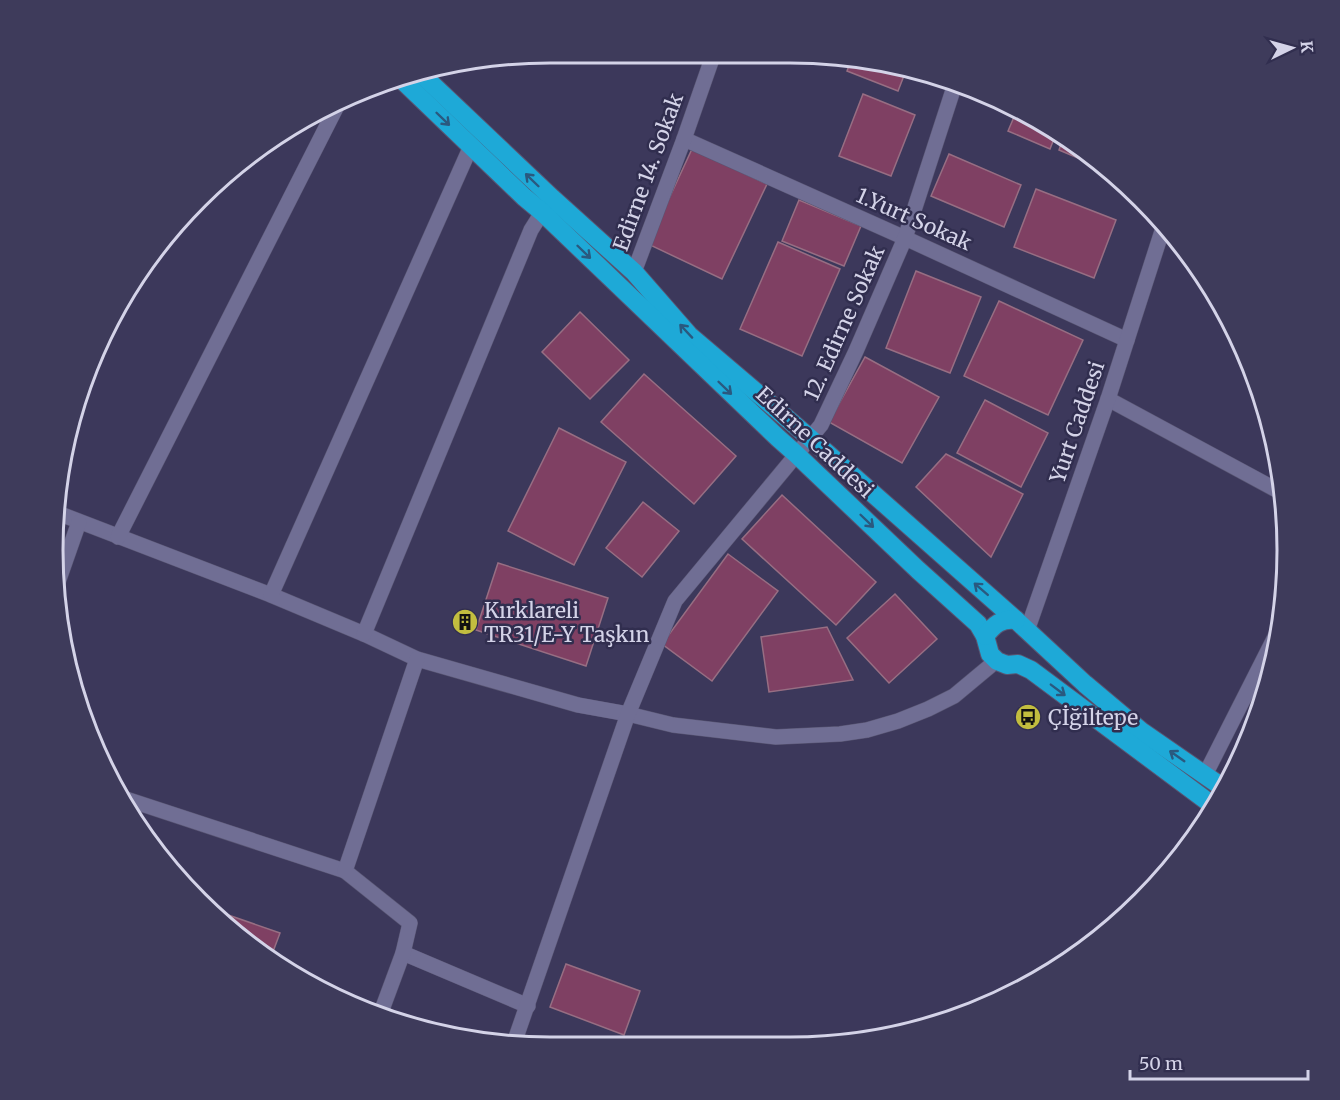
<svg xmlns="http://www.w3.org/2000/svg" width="1340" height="1100" viewBox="0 0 1340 1100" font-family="Merriweather,serif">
<rect width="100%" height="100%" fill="#3c385b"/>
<g fill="#7f4063" stroke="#976e83" stroke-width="1.5">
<path d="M851 60 905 73 898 91 847 71Z"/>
<path d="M863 94 915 115 891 176 839 156Z"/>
<path d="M1017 110 1057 131 1050 149 1008 131Z"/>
<path d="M1064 135 1066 136 1109 171 1059 150Z"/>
<path d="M692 149 767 184 722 279 648 244Z"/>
<path d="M949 154 1021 185 1004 227 931 196Z"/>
<path d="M1036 189 1116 220 1094 278 1014 247Z"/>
<path d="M799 200 861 226 844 266 782 241Z"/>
<path d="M778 242 840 269 802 356 740 329Z"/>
<path d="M916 271 981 297 950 373 886 348Z"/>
<path d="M999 301 1083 340 1048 415 964 376Z"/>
<path d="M580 312 629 360 590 399 542 352Z"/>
<path d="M865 357 939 397 902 463 829 422Z"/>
<path d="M644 374 736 456 694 504 601 422Z"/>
<path d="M985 400 1048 433 1021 487 957 453Z"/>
<path d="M559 428 626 462 574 565 508 531Z"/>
<path d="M946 454 1023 494 991 557 916 487Z"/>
<path d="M782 495 876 582 836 625 742 539Z"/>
<path d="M643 502 679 531 642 577 606 548Z"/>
<path d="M728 554 778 591 712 681 662 644Z"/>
<path d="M498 563 608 598 586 666 476 630Z"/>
<path d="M895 594 937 639 889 683 847 638Z"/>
<path d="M466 611 473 614 465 633 457 629Z"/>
<path d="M827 627 853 680 769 692 761 637Z"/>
<path d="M211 909 280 933 271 957 222 924 210 911Z"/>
<path d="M566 964 640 991 624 1035 550 1007Z"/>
</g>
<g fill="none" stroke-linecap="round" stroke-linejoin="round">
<g stroke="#585572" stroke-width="16">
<g id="minor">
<path d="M684 139 905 238 1127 340"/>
<path d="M634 272 684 139 714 53"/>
<path d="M1108 399 1282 493"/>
<path d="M55 512 271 595 364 634 417 659 578 705 628 714 673 725 776 737 840 734 867 730 898 721 928 709 954 696 990 666 995 659"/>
<path d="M118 537 338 104"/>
<path d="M58 582 79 522"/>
<path d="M271 595 471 146"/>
<path d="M1026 629 1029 625 1108 399 1163 228"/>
<path d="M364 634 531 230 548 203"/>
<path d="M1205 775 1280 627"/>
<path d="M120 797 345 871"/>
<path d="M403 953 528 1006"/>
<path d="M380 1015 403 953 410 923 345 871 417 659"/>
<path d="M513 1046 628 714 675 601 821 425 856 351 905 238 955 84"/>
</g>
</g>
<g stroke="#585572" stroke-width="20">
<g id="highway">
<path d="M418 71 552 198 634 272 689 335 810 438 1016 620 1085 684 1141 731 1225 789"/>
<path d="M400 78 524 197 542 212 778 438 796 454 918 570 978 624 985 636 990 654 997 661 1007 665 1018 664 1031 670 1215 807"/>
<path d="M985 636C994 625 1001 618 1016 620"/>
</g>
</g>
<use href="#minor" stroke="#706e94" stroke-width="15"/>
<use href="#highway" stroke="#1ea9d7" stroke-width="18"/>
</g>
<defs><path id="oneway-shaft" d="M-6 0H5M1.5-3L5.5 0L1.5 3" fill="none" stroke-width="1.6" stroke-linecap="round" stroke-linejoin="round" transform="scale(1.5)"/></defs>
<g stroke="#2a597f">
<use href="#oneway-shaft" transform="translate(443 119) rotate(44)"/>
<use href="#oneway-shaft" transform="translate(532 180) rotate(-136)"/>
<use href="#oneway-shaft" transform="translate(584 252) rotate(44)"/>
<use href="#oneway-shaft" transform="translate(686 331) rotate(-133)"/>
<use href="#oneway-shaft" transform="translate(725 388) rotate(44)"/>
<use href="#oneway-shaft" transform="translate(867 521) rotate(44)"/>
<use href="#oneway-shaft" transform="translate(981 589) rotate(-139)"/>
<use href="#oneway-shaft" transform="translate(1058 690) rotate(37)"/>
<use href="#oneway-shaft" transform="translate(1177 756) rotate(-145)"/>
</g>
<defs>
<g id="building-disc" transform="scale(1.35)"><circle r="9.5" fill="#c2bd3f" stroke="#312e4f"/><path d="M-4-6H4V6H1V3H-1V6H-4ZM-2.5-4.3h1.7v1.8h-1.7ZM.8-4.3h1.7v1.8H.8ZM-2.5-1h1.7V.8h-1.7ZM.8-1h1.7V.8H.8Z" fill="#111"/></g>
<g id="bus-disc" transform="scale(1.35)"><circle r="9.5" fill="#c2bd3f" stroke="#312e4f"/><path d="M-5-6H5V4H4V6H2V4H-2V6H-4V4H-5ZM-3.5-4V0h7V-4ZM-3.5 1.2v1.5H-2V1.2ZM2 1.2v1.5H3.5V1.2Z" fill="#111"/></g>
</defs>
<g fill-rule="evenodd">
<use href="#building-disc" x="465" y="622"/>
<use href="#bus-disc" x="1028" y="717"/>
</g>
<g text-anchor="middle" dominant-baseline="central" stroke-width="5" stroke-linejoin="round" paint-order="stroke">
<g font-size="21" fill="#d4d3e8" stroke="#312e4f">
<text transform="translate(648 172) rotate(-70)">Edirne 14. Sokak</text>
<text transform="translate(914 219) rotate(24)">1.Yurt Sokak</text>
<text transform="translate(844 323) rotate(-66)">12. Edirne Sokak</text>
<text transform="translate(1077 422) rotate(-71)">Yurt Caddesi</text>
<text transform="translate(815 442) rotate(43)">Edirne Caddesi</text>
</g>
<g font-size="21" fill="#d4d3e8" stroke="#312e4f" text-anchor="start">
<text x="484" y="610">Kırklareli<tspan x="484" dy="24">TR31/E-Y Taşkın</tspan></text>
<text x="1048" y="717">Çİğiltepe</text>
</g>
</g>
<path d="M0 0H1340V1100H0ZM550 63H790A487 487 0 0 1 1277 550V550A487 487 0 0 1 790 1037H550A487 487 0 0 1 63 550V550A487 487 0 0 1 550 63Z" fill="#3e3b5b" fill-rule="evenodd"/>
<path fill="none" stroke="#d4d3e8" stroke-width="3" d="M550 63H790A487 487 0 0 1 1277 550V550A487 487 0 0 1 790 1037H550A487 487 0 0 1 63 550V550A487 487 0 0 1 550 63Z"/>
<g transform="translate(1292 48) rotate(85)" stroke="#312e4f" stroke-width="4.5" paint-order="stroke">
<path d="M0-4.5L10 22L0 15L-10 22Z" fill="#d4d3e8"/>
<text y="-9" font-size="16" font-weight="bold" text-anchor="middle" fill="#d4d3e8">K</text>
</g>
<path d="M1130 1070v9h178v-9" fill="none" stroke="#d4d3e8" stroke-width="3"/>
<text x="1139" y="1070" font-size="18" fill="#d4d3e8" stroke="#312e4f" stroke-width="4.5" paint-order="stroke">50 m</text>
</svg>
